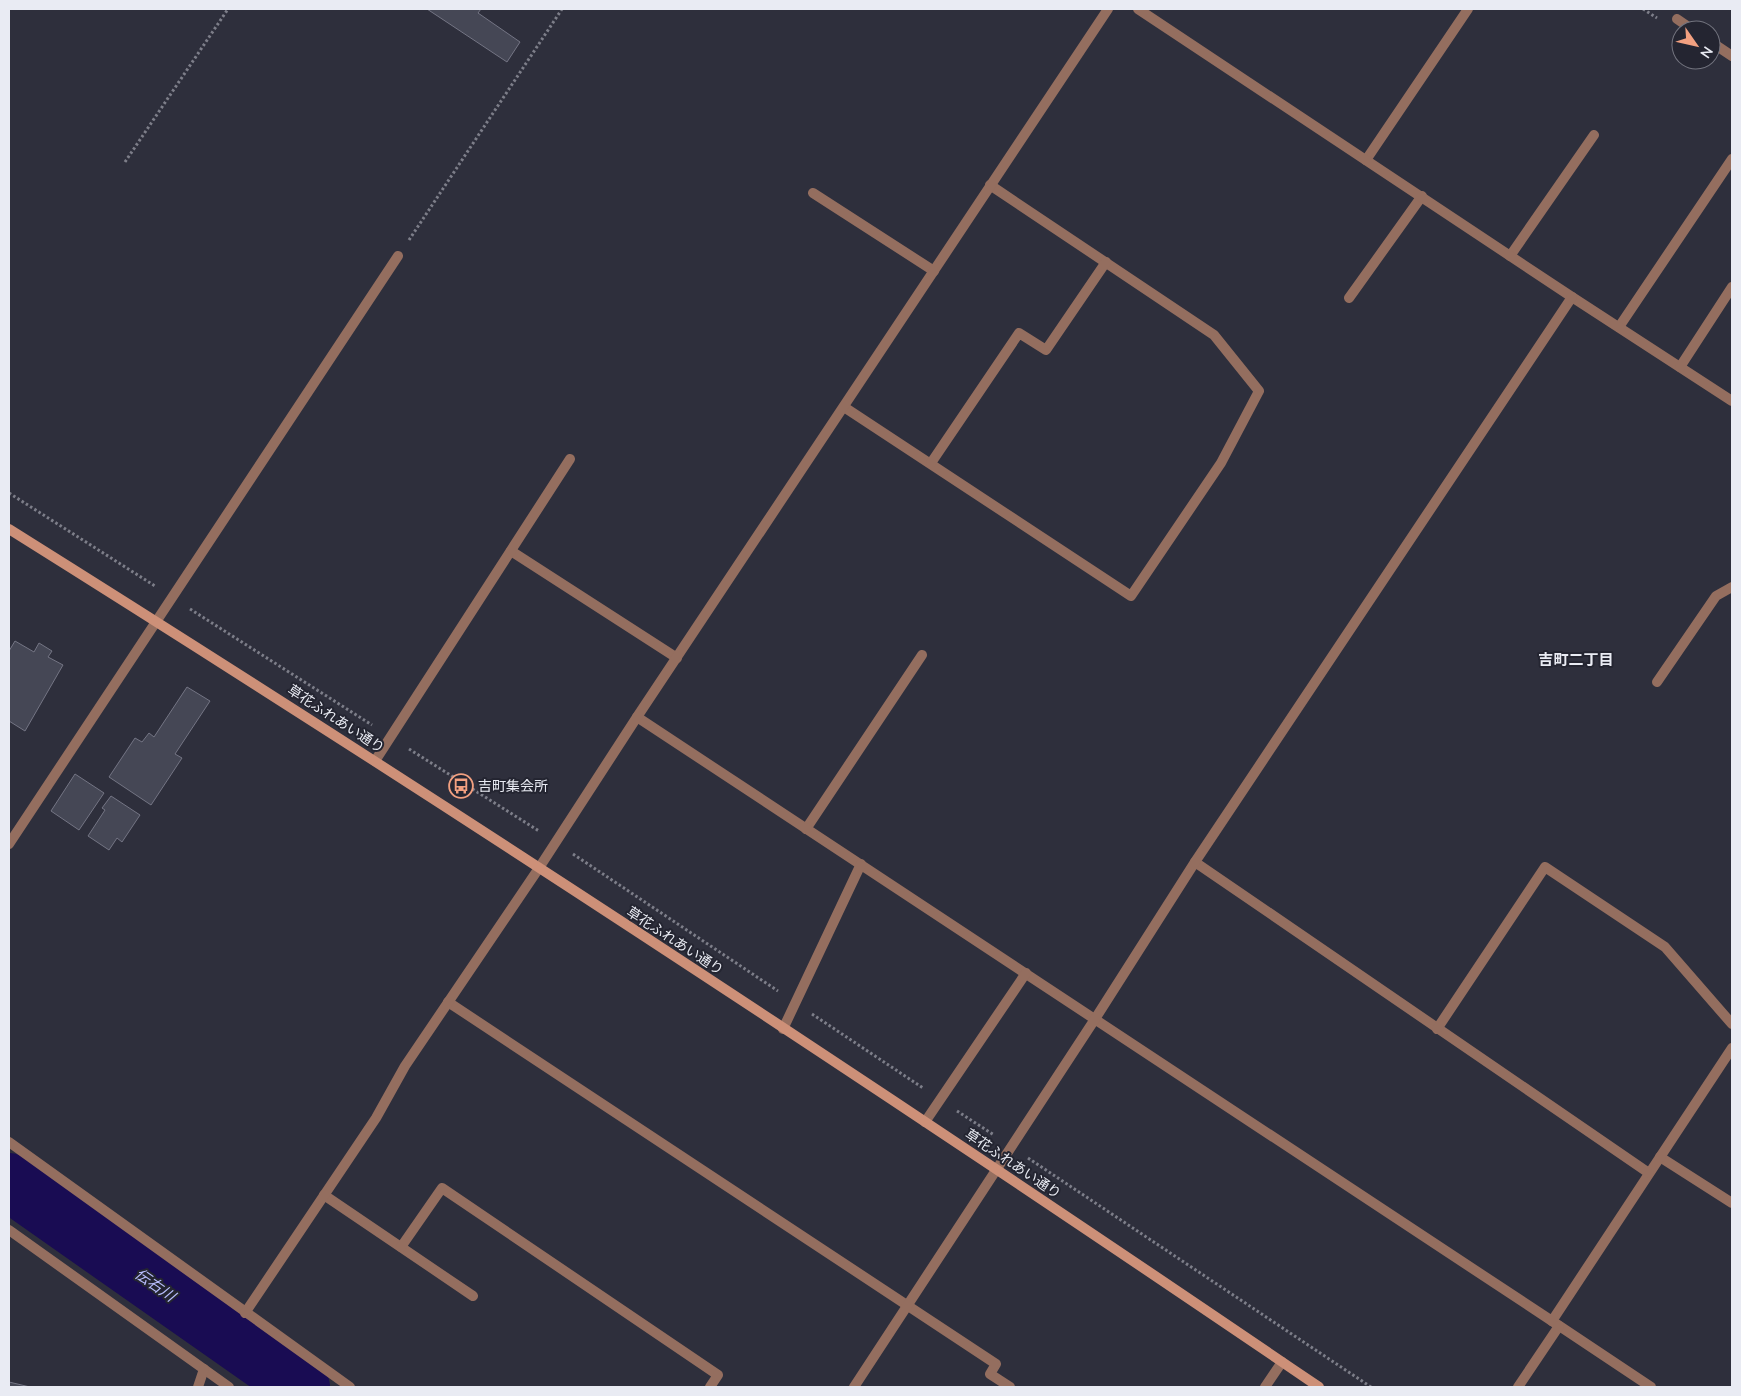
<svg xmlns="http://www.w3.org/2000/svg" width="1741" height="1396" viewBox="0 0 1741 1396" font-family="'Nunito Sans','Noto Sans JP',sans-serif">
<rect width="100%" height="100%" fill="#2e2f3c"/>
<g fill="none" stroke-linecap="round" stroke-linejoin="round">
<path stroke="#190c53" stroke-width="58" d="M9 1182 301 1387"/>
</g>
<g fill="#454755" stroke="#747584">
<path d="M427 9H481L478 13 520 42 507 62Z"/>
<path d="M15 641 34 652 39 643 52 651 48 657 63 665 25 731 9 721V651Z"/>
<path d="M187 687 210 701 175 754 182 758 151 805 109 777 135 738 142 742 149 733 154 737Z"/>
<path d="M75 774 104 793 79 830 51 811Z"/>
<path d="M111 796 140 815 122 842 117 838 109 850 88 836 105 810 102 808Z"/>
<path d="M9 1382 30 1387H9Z"/>
</g>
<g fill="none" stroke-linecap="round" stroke-linejoin="round">
<g stroke="#7d7e89" stroke-width="3" stroke-dasharray="2.5 2.5" stroke-linecap="butt">
<path d="M1643 9 1657 18"/>
<path d="M125 162 228 9"/>
<path d="M409 240 562 9"/>
<path d="M9 493 155 586"/>
<path d="M190 609 372 725"/>
<path d="M409 749 539 831"/>
<path d="M573 854 778 991"/>
<path d="M812 1014 923 1088"/>
<path d="M957 1111 994 1135"/>
<path d="M1028 1158 1371 1387"/>
</g>
<g stroke="#946e5f" stroke-width="10">
<path d="M1677 19 1693 30"/>
<path d="M1711 42 1732 56"/>
<path d="M1366 160 1468 9"/>
<path d="M813 193 934 271"/>
<path d="M1510 256 1594 135"/>
<path d="M1349 298 1422 196"/>
<path d="M1619 327 1732 159"/>
<path d="M844 407 1131 596 1221 463 1259 391 1214 335 990 185"/>
<path d="M931 463 1019 333 1046 350 1106 262"/>
<path d="M511 551 677 658"/>
<path d="M1657 682 1716 596 1732 587"/>
<path d="M375 761 570 459"/>
<path d="M806 829 922 655"/>
<path d="M9 844 398 256"/>
<path d="M1660 1157 1732 1203"/>
<path d="M324 1195 473 1296"/>
<path d="M401 1247 442 1188 718 1375 710 1387"/>
<path d="M1552 1321 1651 1387"/>
</g>
<g stroke="#946e5f" stroke-width="10">
<path d="M1138 9 1572 297 1732 401"/>
<path d="M1680 367 1732 287"/>
<path d="M637 717 1552 1321 1732 1048"/>
<path d="M1195 862 1649 1173"/>
<path d="M448 1002 996 1364 990 1374 1010 1387"/>
<path d="M783 1029 861 864"/>
<path d="M1437 1029 1545 867 1665 947 1732 1024"/>
<path d="M925 1122 1026 973"/>
<path d="M9 1142 350 1387"/>
<path d="M9 1230 229 1387"/>
<path d="M245 1313 376 1118 405 1066 539 868 637 717 1108 9"/>
<path d="M198 1387 204 1369"/>
<path d="M854 1387 1095 1019 1195 862 1572 297"/>
<path d="M1265 1387 1282 1362"/>
<path d="M1518 1387 1559 1326"/>
</g>
<path stroke="#cd9078" stroke-width="10" d="M9 529C451 806 887 1093 1319 1387"/>
</g>
<defs>
<g id="bus-ring" transform="scale(1.25)"><circle r="9.5" fill="#242531" stroke="#f2a080" stroke-width="1.5"/><path d="M-5-6H5V4H4V6H2V4H-2V6H-4V4H-5ZM-3.5-4V0h7V-4ZM-3.5 1.2v1.5H-2V1.2ZM2 1.2v1.5H3.5V1.2Z" fill="#f2a080"/></g>
</defs>
<g fill-rule="evenodd">
<use href="#bus-ring" x="461" y="786"/>
</g>
<g text-anchor="middle" dominant-baseline="central" stroke-width="4" stroke-linejoin="round" paint-order="stroke">
<g font-size="14" fill="#e9ebf3" stroke="#242531">
<text transform="translate(336 719) rotate(33)">草花ふれあい通り</text>
<text transform="translate(675 941) rotate(33)">草花ふれあい通り</text>
<text transform="translate(1013 1164) rotate(34)">草花ふれあい通り</text>
</g>
<g font-size="14" fill="#e9ebf3" stroke="#242531" text-anchor="start">
<text x="478" y="786">吉町集会所</text>
</g>
<g font-size="15" font-weight="bold" fill="#e9ebf3" stroke="#242531">
<text x="1576" y="660">吉町二丁目</text>
</g>
<g font-size="15" font-style="italic" fill="#b7bcfc" stroke="#242531">
<text transform="translate(155 1285) rotate(35)">伝右川</text>
</g>
</g>
<rect width="1741" height="1396" fill="none" stroke="#e9ebf3" stroke-width="20"/>
<g transform="translate(1696 45) rotate(124)"><circle r="24" fill="#242531" stroke="#73747f"/>
<path d="M0-4L9 19L0 12L-9 19Z" fill="#f2a080"/>
<text y="-8" font-size="14" font-weight="bold" text-anchor="middle" fill="#e9ebf3">N</text>
</g>
</svg>
